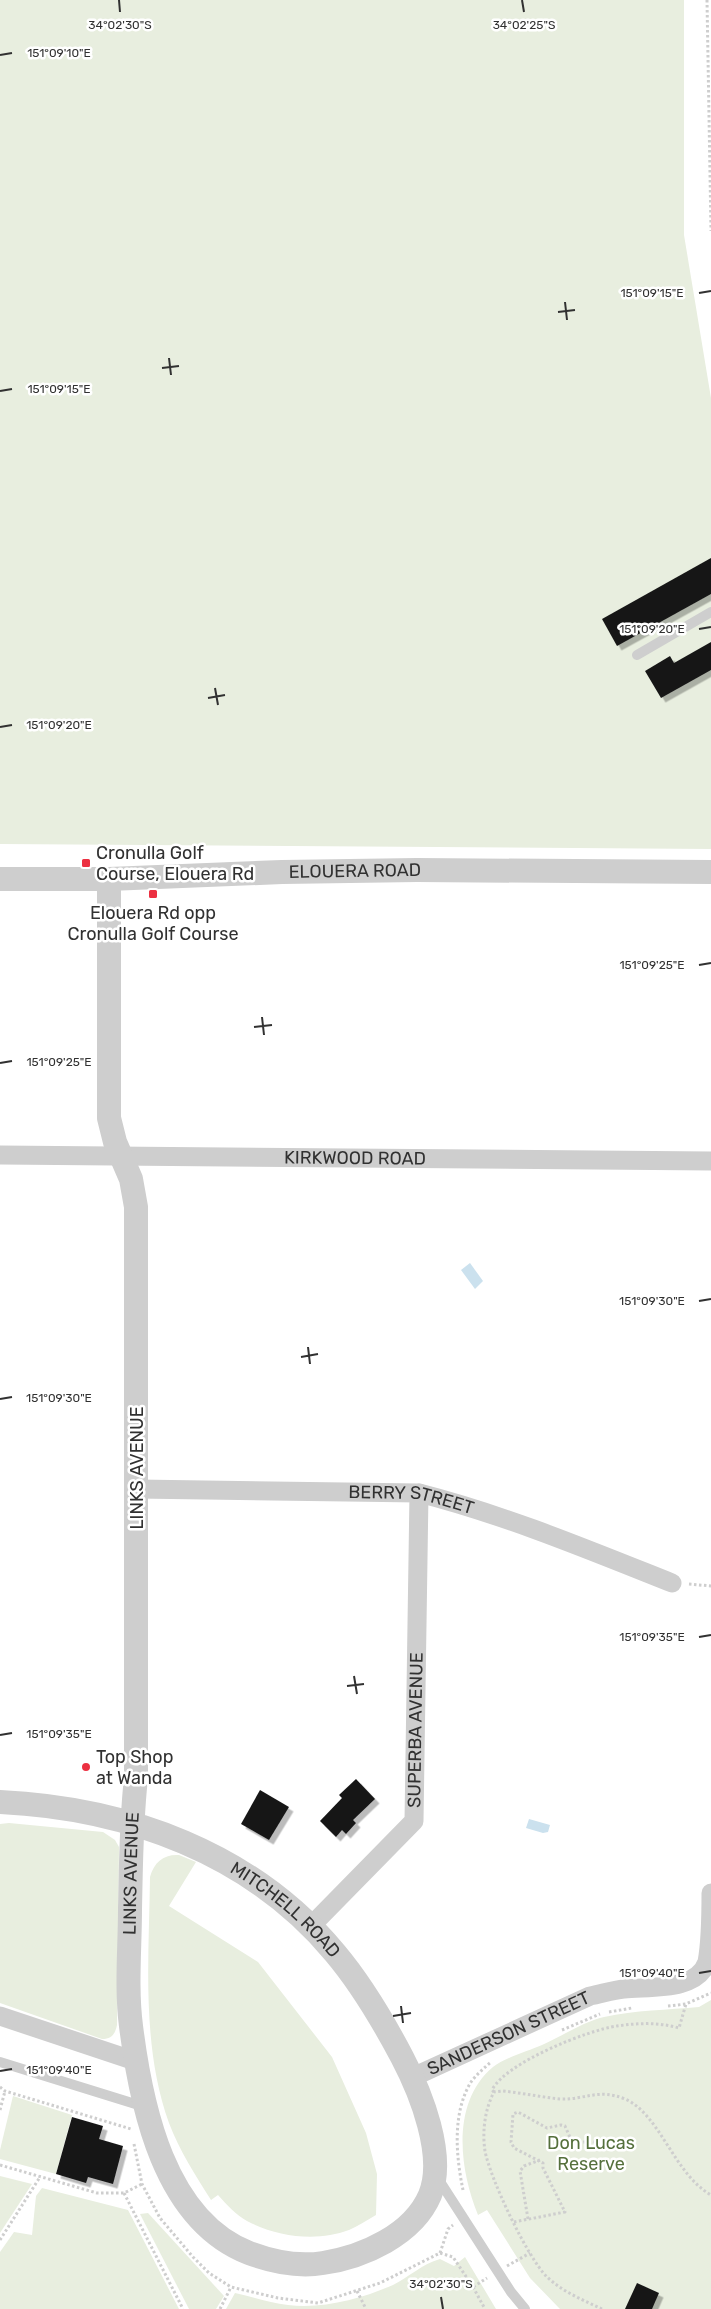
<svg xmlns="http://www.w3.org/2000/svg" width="711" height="2309" viewBox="0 0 711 2309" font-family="Rubik,sans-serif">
<defs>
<filter id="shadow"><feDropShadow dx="4.5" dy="4.5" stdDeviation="0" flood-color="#0004"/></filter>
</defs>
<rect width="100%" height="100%" fill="#fff"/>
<g fill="#e8eedf">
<path d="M0 0H684V235L711 398V849L0 844Z"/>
<path d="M9 1823 103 1832 115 1840 119 1847 117 2025C115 2034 112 2039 102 2039L0 2003V1824Z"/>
<path d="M179 1855 196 1862 169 1906 258 1962 332 2057 366 2133 377 2174 376 2215C367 2220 358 2226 349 2230 317 2242 277 2237 247 2221 236 2215 227 2205 218 2195L211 2200C196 2176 179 2150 169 2123 141 2045 149 1959 150 1877 154 1862 164 1854 179 1855Z"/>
<path d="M711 2000V2309H560L530 2278 487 2210 478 2215C459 2169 451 2102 493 2067 504 2058 528 2051 542 2045 562 2036 583 2022 604 2017 635 2010 668 2010 699 2007Z"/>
<path d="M13 2096 72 2115 56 2174 0 2159V2150Z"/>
<path d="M0 2176 32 2184 0 2233Z"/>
<path d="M42 2188 128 2210 179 2309H0V2252L14 2232 32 2235 36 2196Z"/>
<path d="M148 2213 224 2296 216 2309H189L140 2214Z"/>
<path d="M465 2257 496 2309H226L235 2293C253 2297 270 2303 288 2305 323 2309 361 2299 393 2285 409 2277 422 2264 440 2259L454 2266Z"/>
</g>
<g fill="#cbe1ee">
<path d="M470 1263 483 1281 475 1289 461 1270Z"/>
<path d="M529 1819 550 1825 548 1832 543 1833 526 1828Z"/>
</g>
<g fill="#181818" filter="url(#shadow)">
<path d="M711 558V594L617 646 602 619Z"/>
<path d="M711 642V670L661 698 645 671 670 656 674 663Z"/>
<path d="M356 1779 375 1799 353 1820 356 1823 346 1834 342 1830 336 1837 320 1821 342 1798 339 1795Z"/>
<path d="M260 1790 289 1807 269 1840 241 1824Z"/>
<path d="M72 2117 103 2126 99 2139 123 2146 113 2184 88 2177 86 2183 56 2174Z"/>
<path d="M637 2283 659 2293 652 2309H625Z"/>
</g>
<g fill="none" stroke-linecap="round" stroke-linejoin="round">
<g stroke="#cecece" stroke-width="3" stroke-dasharray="2.5 2.5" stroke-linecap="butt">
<path d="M707 0 711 231"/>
<path d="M689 1584 711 1586"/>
<path d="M668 2006 686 2004 711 1993"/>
<path d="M609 2012 632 2008"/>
<path d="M562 2030 600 2014"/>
<path d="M0 2087 5 2091 131 2129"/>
<path d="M494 2092 492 2090C505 2063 588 2030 617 2026 638 2023 658 2022 679 2028L686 2004"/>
<path d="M0 2110 5 2091"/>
<path d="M134 2144 142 2184 160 2218 193 2257 209 2273 231 2287 278 2298 318 2303 380 2283 440 2253 453 2257 473 2287 487 2278"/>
<path d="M0 2165 97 2193H124L142 2184"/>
<path d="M463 2190C456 2156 452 2113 471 2082 476 2075 484 2068 491 2062"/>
<path d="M124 2193 183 2309"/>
<path d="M528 2219 520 2171 524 2166 540 2160"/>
<path d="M514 2222 565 2212 543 2168V2163L514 2148 511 2142 513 2114 518 2112 547 2128 561 2125 565 2126 572 2142 575 2144 589 2141 606 2144"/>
<path d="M0 2240 40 2177"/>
<path d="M440 2253 448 2229 453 2225"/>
<path d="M507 2266 530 2253"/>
<path d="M473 2287 485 2309"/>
<path d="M357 2291 366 2309"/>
<path d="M220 2309 231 2287"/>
<path d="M602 2309C583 2300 563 2292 547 2277 527 2257 490 2178 485 2151 482 2131 485 2109 494 2092L503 2091C522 2093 541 2097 560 2099 585 2100 598 2088 625 2099 660 2114 674 2174 711 2195"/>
</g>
<g stroke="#cecece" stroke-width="10">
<path d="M637 655 711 612"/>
<path d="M0 2062 145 2107"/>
<path d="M437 2177 511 2292 525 2309"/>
</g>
<g stroke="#cecece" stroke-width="19">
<path id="s1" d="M0 1155 711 1161"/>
<path id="s2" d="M137 1489 419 1493C505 1515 589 1550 672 1583"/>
<path id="s3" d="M311 1926 414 1821 419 1493"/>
<path d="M0 2016 138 2062"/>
<path id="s4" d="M413 2077 590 1996C601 1994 613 1990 624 1989 648 1986 697 1992 707 1962 711 1941 711 1916 711 1893"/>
</g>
<g stroke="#cecece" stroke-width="24">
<path id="s5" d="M0 879H109L282 872 417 870 711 872"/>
<path id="s6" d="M0 1802C127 1808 252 1853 335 1953 362 1985 383 2021 402 2057 421 2093 446 2156 430 2195 413 2235 363 2257 323 2263 298 2267 273 2262 249 2253 164 2220 141 2106 131 2026 126 1987 130 1947 130 1909 131 1865 131 1822 136 1778V1207L131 1179 115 1142 109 1118V879"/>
</g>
</g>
<path fill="none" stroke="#313131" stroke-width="2" d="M119 0 120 12M522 0 524 12M0 55 12 53M699 293 711 291M565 302 567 320M558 312 575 310M169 358 171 375M162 368 179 366M0 391 12 389M699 629 711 627M215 688 218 705M208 698 225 695M0 727 12 725M699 965 711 963M262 1017 264 1035M254 1027 272 1025M0 1063 12 1061M699 1301 711 1299M308 1347 310 1364M301 1357 318 1354M0 1399 12 1397M699 1637 711 1635M354 1676 357 1694M347 1686 364 1684M0 1735 12 1733M699 1973 711 1971M401 2006 403 2023M393 2016 411 2013M0 2071 12 2069M441 2297 443 2309"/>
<g fill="#ec3041" stroke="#fff" stroke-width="2">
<rect x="81" y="858" width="10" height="10" rx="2.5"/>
<rect x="148" y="889" width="10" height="10" rx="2.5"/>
<circle cx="86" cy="1767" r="5"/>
</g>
<g text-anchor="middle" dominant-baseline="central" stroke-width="5" stroke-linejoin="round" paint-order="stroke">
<g font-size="18" fill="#313131" stroke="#fff" text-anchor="start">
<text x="96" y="853">Cronulla Golf<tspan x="96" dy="21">Course, Elouera Rd</tspan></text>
<text x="153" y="913" text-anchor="middle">Elouera Rd opp<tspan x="153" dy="21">Cronulla Golf Course</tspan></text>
<text x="96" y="1757">Top Shop<tspan x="96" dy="21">at Wanda</tspan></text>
</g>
<g font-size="18" fill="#313131" stroke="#fff">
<text stroke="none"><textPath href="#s5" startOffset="355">ELOUERA ROAD</textPath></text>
<text stroke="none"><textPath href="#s1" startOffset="355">KIRKWOOD ROAD</textPath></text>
<text transform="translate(137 1468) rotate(-90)">LINKS AVENUE</text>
<text stroke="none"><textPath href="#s2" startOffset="275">BERRY STREET</textPath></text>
<text stroke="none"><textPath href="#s3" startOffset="238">SUPERBA AVENUE</textPath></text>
<text stroke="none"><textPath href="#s6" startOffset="1275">LINKS AVENUE</textPath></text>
<text stroke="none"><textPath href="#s6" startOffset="312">MITCHELL ROAD</textPath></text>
<text stroke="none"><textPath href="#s4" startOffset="105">SANDERSON STREET</textPath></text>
</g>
<g font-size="18" fill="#55703c" stroke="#fff">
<text x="591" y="2143">Don Lucas<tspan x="591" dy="21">Reserve</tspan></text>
</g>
</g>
<g font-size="12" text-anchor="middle" fill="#313131" stroke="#fff" stroke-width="5" stroke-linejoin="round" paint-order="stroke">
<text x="120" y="29">34°02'30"S</text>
<text x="524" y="29">34°02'25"S</text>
<text x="59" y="57">151°09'10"E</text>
<text x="652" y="297">151°09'15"E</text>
<text x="59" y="393">151°09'15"E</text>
<text x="652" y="633">151°09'20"E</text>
<text x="59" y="729">151°09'20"E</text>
<text x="652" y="969">151°09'25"E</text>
<text x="59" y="1066">151°09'25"E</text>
<text x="652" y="1305">151°09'30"E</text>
<text x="59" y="1402">151°09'30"E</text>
<text x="652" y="1641">151°09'35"E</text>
<text x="59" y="1738">151°09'35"E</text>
<text x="652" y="1977">151°09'40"E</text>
<text x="59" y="2074">151°09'40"E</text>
<text x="441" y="2288">34°02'30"S</text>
</g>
</svg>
